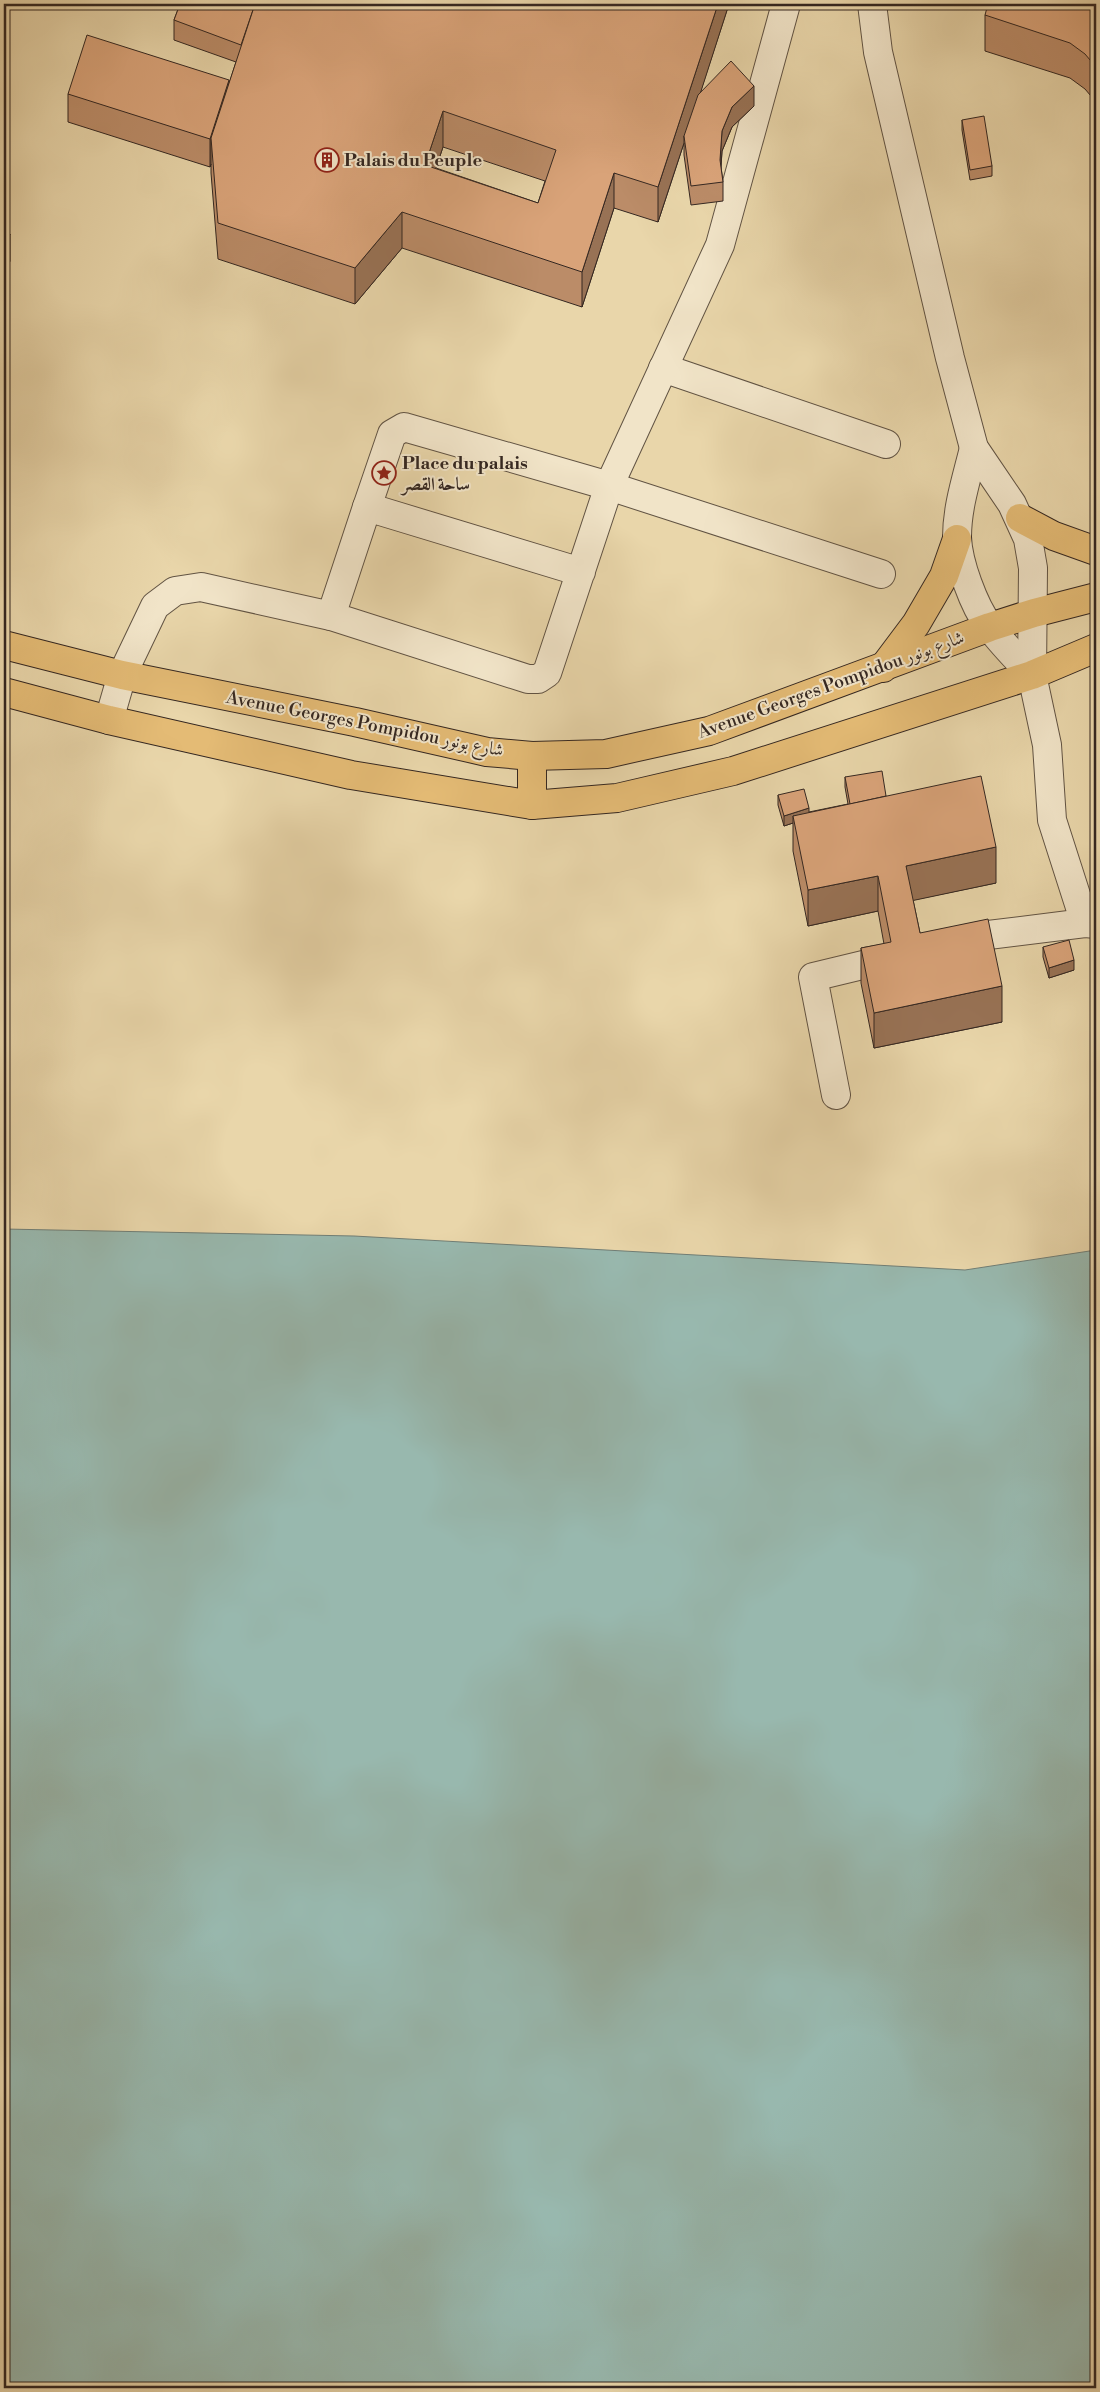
<svg xmlns="http://www.w3.org/2000/svg" width="1100" height="2392" viewBox="0 0 1100 2392" font-family="'Libre Bodoni',Amiri,serif">
<rect width="100%" height="100%" fill="#e9d6aa"/>
<filter id="stains"><feTurbulence type="fractalNoise" baseFrequency=".004" numOctaves="4"/><feColorMatrix values="0 0 0 0 .2 0 0 0 0 .09 0 0 0 0 .02 0 0 0 .5 -.17"/></filter>
<radialGradient id="worn" r=".72"><stop offset=".6" stop-color="#630" stop-opacity="0"/><stop offset="1" stop-color="#630" stop-opacity=".3"/></radialGradient>
<path fill="#98b8ae" stroke="#707e76" d="M4 1229 354 1236 965 1270 1096 1250V2388H4Z"/>
<g fill="none" stroke-linecap="round" stroke-linejoin="round">
<g stroke="#615343" stroke-width="30">
<g id="minor">
<path d="M872 4 878 52 950 358 974 448 1012 504 1028 539 1033 568 1032 675 1047 745 1052 820 1085 923 1096 924"/>
<path d="M663 368 886 444"/>
<path d="M974 448C967 477 957 507 957 537 958 563 974 606 989 626 1002 644 1018 659 1032 675"/>
<path d="M367 507 392 434 404 427 609 486 881 574"/>
<path d="M581 572 367 507 331 616 528 679H538L547 673 609 486 720 245 786 4"/>
<path d="M109 720 122 675 155 606 175 591 201 587 331 616"/>
<path d="M955 942 980 936 1085 923"/>
<path d="M836 1095 813 977 896 957"/>
</g>
</g>
<g stroke="#342721" stroke-width="30">
<g id="major">
<path d="M1020 518 1054 536 1096 551"/>
<path d="M4 645 122 675 355 722 487 752 532 756 606 754 709 731 990 627 1034 613 1096 597"/>
<path d="M883 668 916 624 944 576 957 539"/>
<path d="M4 692 109 720 351 775 532 805 617 798 733 771 1032 675 1096 648"/>
<path d="M532 756V805"/>
</g>
</g>
<use href="#minor" stroke="#f1e4c8" stroke-width="28"/>
<use href="#major" stroke="#e4bb75" stroke-width="28"/>
</g>
<g fill="#bb8c68" stroke="#342721" fill-rule="evenodd">
<path d="M180 4H729L700 93 754 106 732 127 722 151 721 167 723 182V201L691 205 684 155V143L658 222 614 208 582 307 402 248 355 304 218 259 211 173V164L210 167 68 122V94L229 84 236 62 174 40V20ZM443 147 545 181 538 203 436 168Z"/>
<path d="M1096 4V102L1085 89 1070 78 985 51V15Z"/>
<path d="M962 120 992 166V176L970 180 962 130Z"/>
<path d="M845 777 886 796 996 883 913 900 920 933 1002 1022 874 1048 861 983V948L884 944 878 911 808 926 793 851V823L784 826 778 805V795L809 812 848 804 845 787Z"/>
<path d="M1043 947 1074 970 1049 978 1043 957Z"/>
</g>
<g fill="#987255" stroke="#342721">
<path d="M718 4H729L685 141 684 136V143L658 222V187Z"/>
<path d="M229 80V108L211 138V164L210 167V139Z"/>
<path d="M754 86V106L732 127 722 151 720 179V160L722 131 732 107Z"/>
<path d="M443 111V147L425 200V165Z"/>
<path d="M614 173V208L582 307V272Z"/>
<path d="M402 212V248L355 304V268Z"/>
<path d="M10 234V261L4 279V252Z"/>
<path d="M809 808V818L793 816V823L784 826V816Z"/>
<path d="M996 847V883L906 902V866Z"/>
<path d="M878 876V911L808 926V890Z"/>
<path d="M1074 960V970L1049 978V968Z"/>
<path d="M1002 986V1022L874 1048V1013Z"/>
</g>
<g fill="#d9a379" stroke="#342721" fill-rule="evenodd">
<path d="M180 4H255L241 45 174 20Z"/>
<path d="M255 4H718L658 187 614 173 582 272 402 212 355 268 218 223 211 138ZM443 111 556 150 538 203 425 165Z"/>
<path d="M988 4H1096V67L1085 54 1070 43 985 15Z"/>
<path d="M87 35 229 80 210 139 68 94Z"/>
<path d="M731 61 754 86 732 107 722 131 720 160 723 182 691 186 684 136 698 95Z"/>
<path d="M984 116 992 166 970 170 962 120Z"/>
<path d="M4 232 10 234 4 252Z"/>
<path d="M882 771 886 796 850 804 845 777Z"/>
<path d="M981 776 996 847 906 866 920 933 988 919 1002 986 874 1013 861 948 891 942 878 876 808 890 793 816Z"/>
<path d="M804 789 809 808 784 816 778 795Z"/>
<path d="M1069 940 1074 960 1049 968 1043 947Z"/>
</g>
<defs>
<g id="building-ring" transform="scale(1.25)"><circle r="9.5" fill="#f1e4c8" stroke="#8f2418" stroke-width="1.5"/><path d="M-4-6H4V6H1V3H-1V6H-4ZM-2.5-4.3h1.7v1.8h-1.7ZM.8-4.3h1.7v1.8H.8ZM-2.5-1h1.7V.8h-1.7ZM.8-1h1.7V.8H.8Z" fill="#8f2418"/></g>
<g id="sight-ring" transform="scale(1.25)"><circle r="9.5" fill="#f1e4c8" stroke="#8f2418" stroke-width="1.5"/><path d="M0-6L1.8-2.2L6-1.7L2.9 1.2L3.7 5.4L0 3.3L-3.7 5.4L-2.9 1.2L-6-1.7L-1.8-2.2Z" fill="#8f2418"/></g>
</defs>
<g fill-rule="evenodd">
<use href="#building-ring" x="327" y="160"/>
<use href="#sight-ring" x="384" y="473"/>
</g>
<g text-anchor="middle" dominant-baseline="central" stroke-width="4" stroke-linejoin="round" paint-order="stroke">
<g font-size="18" font-weight="bold" fill="#342721" stroke="#f1e4c8" text-anchor="start">
<text x="344" y="160">Palais du Peuple</text>
<text x="402" y="463">Place du palais<tspan x="402" dy="21">ساحة القصر</tspan></text>
</g>
<g font-size="18" fill="#342721" stroke="#f1e4c8">
<text transform="translate(831 685) rotate(-20)">Avenue Georges Pompidou شارع بونور</text>
<text transform="translate(365 724) rotate(11)">Avenue Georges Pompidou شارع بونور</text>
</g>
</g>
<rect width="1100" height="2392" fill="none" stroke="#e9d6aa" stroke-width="20"/>
<rect x="5" y="5" width="1090" height="2382" fill="none" stroke="#342721" stroke-width="2.5"/>
<rect x="10" y="10" width="1080" height="2372" fill="none" stroke="#342721"/>
<rect width="100%" height="100%" filter="url(#stains)"/>
<rect width="100%" height="100%" fill="url(#worn)"/>
</svg>
